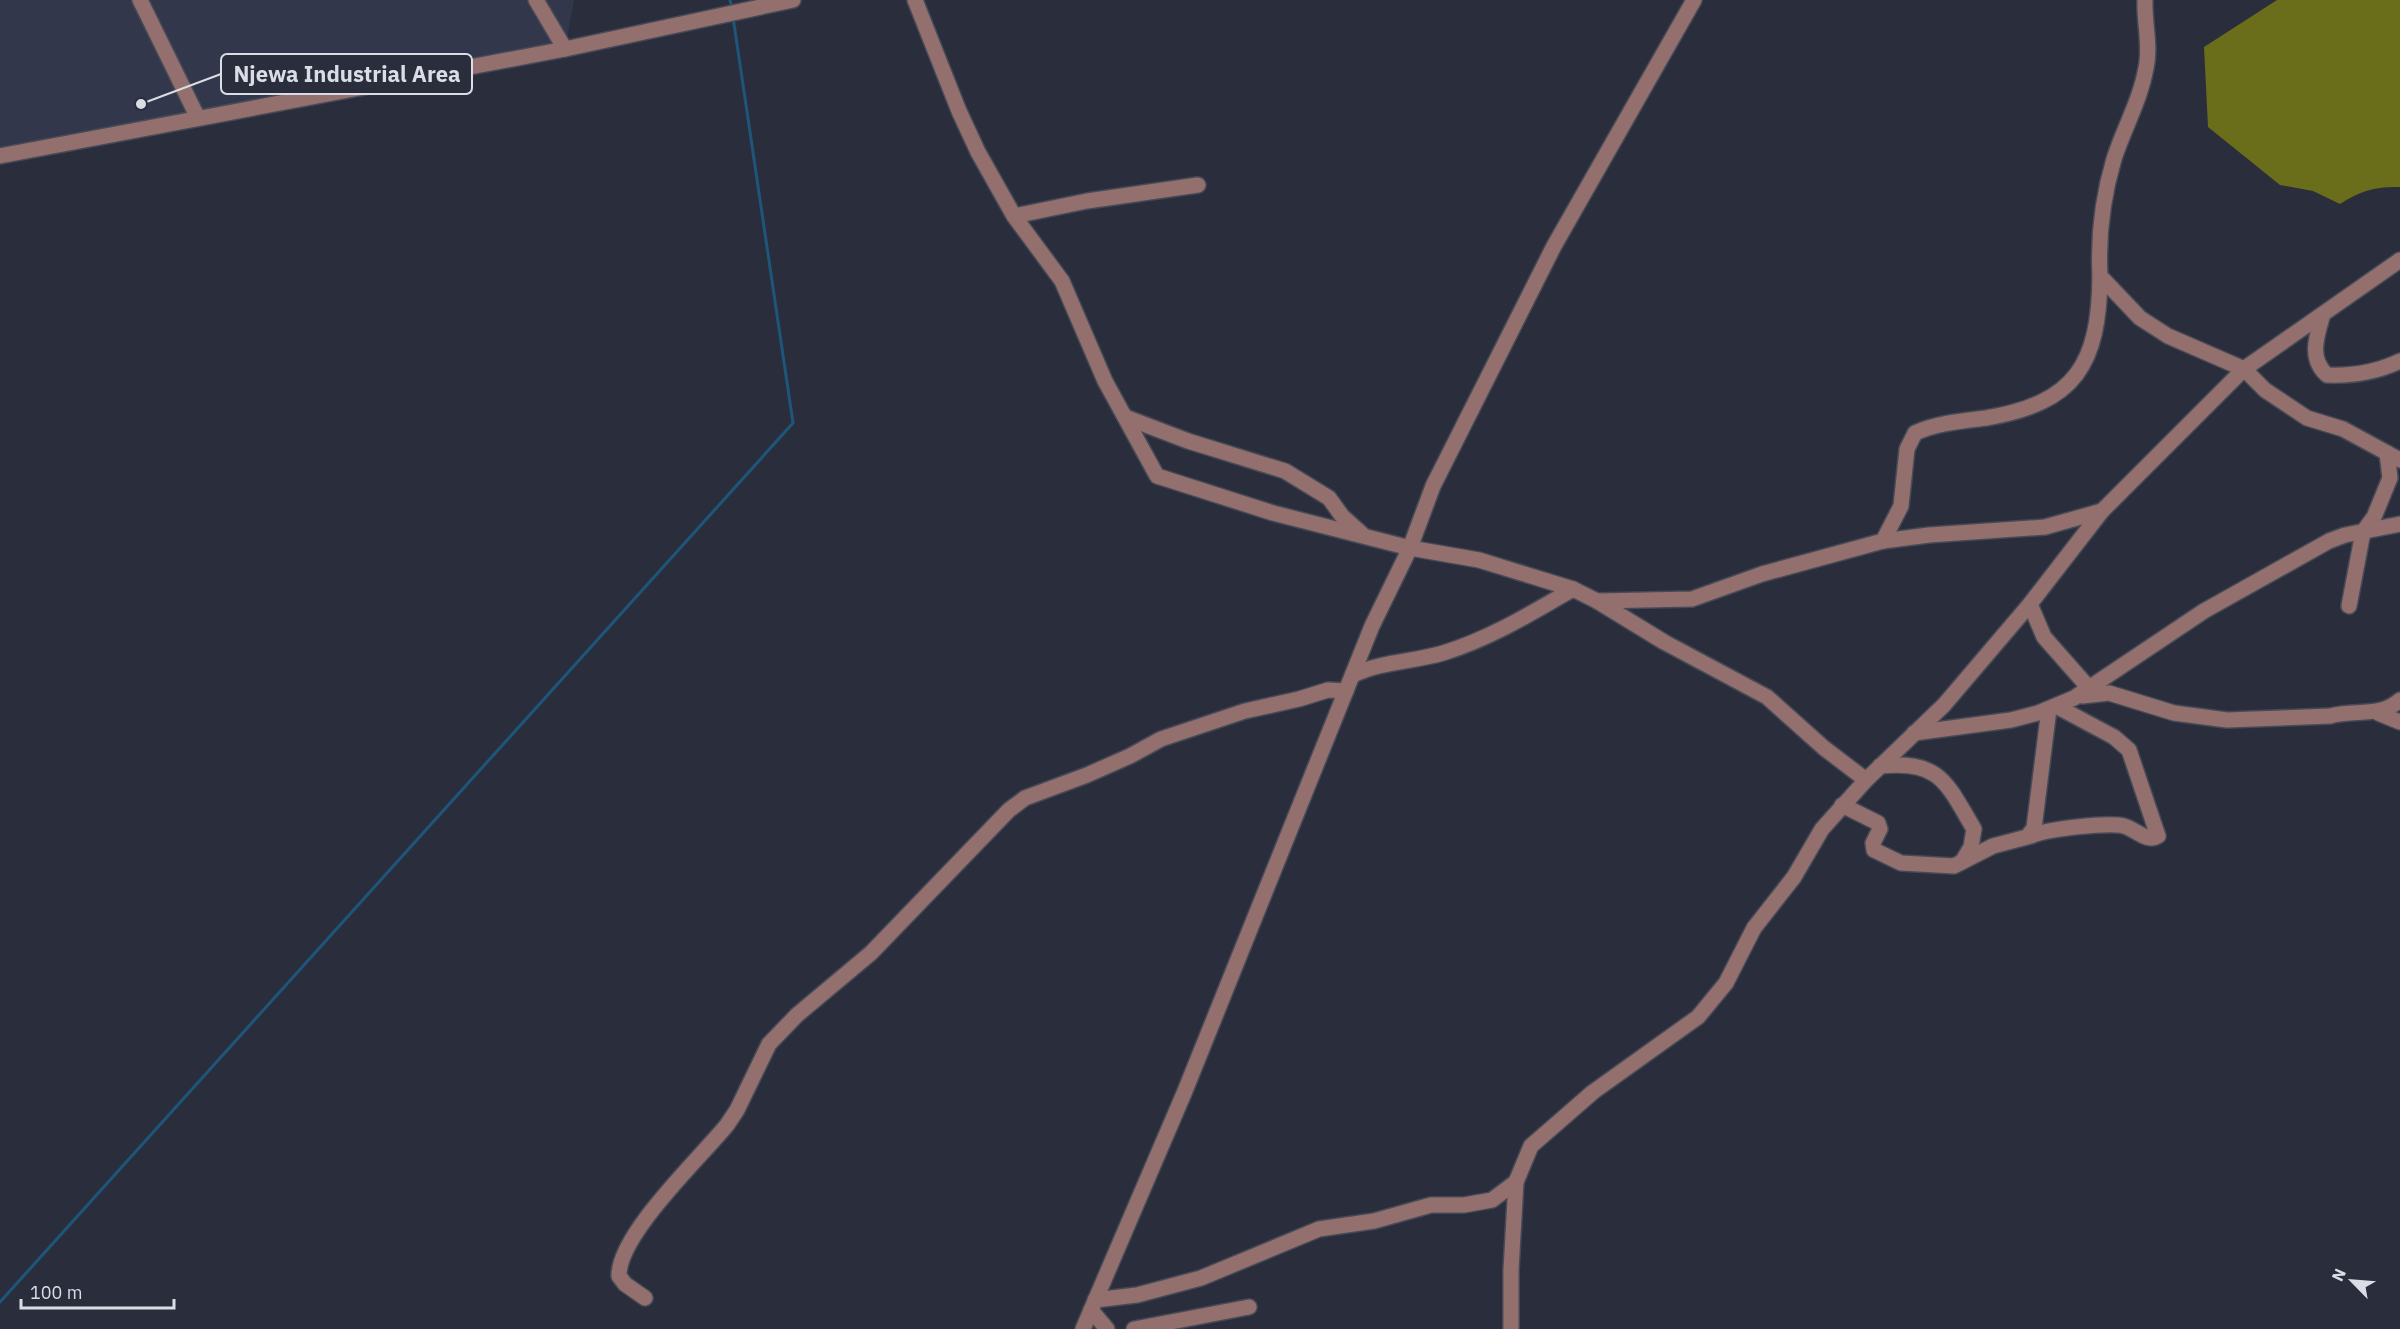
<svg xmlns="http://www.w3.org/2000/svg" width="2400" height="1329" viewBox="0 0 2400 1329" font-family="'IBM Plex Sans',sans-serif">
<rect width="100%" height="100%" fill="#2a2e3c"/>
<path fill="#32374b" d="M0 0H574L565 49 0 159Z"/>
<path fill="#6a6d19" d="M2277 0H2400V187C2377 186 2359 191 2340 204L2313 191 2280 185 2208 127 2204 47Z"/>
<g fill="none" stroke-linecap="round" stroke-linejoin="round">
<g stroke="#1e567a" stroke-width="3">
<path d="M730 0 732 8"/>
<path d="M0 1302 793 423 733 17"/>
</g>
<g stroke="#464a57" stroke-width="18">
<g id="minor">
<path d="M140 0 198 118"/>
<path d="M536 0 565 49"/>
<path d="M915 0 959 111 978 152 1014 216 1062 281 1105 381 1157 476 1273 513 1410 548 1479 560 1573 589 1597 601 1664 642 1767 697 1824 748 1866 780"/>
<path d="M2145 0C2144 23 2151 46 2146 68 2140 101 2124 128 2114 159 2103 196 2098 238 2100 276L2140 318 2168 336 2244 369 2265 390 2307 418 2343 429 2400 460"/>
<path d="M0 156 565 49 793 0"/>
<path d="M1014 216 1087 201 1198 185"/>
<path d="M2323 314C2317 335 2308 358 2327 375 2352 376 2377 372 2400 361"/>
<path d="M1125 417 1188 441 1285 471 1329 498 1342 516 1362 534"/>
<path d="M1883 541 1901 506 1907 449 1915 433C1936 423 1963 421 1986 418 2076 403 2099 364 2100 276"/>
<path d="M1597 601 1692 599 1762 574 1883 541 1929 535 2045 527 2102 511"/>
<path d="M2030 604 2044 637 2089 688"/>
<path d="M2349 606 2363 532 2374 517 2390 478 2387 453"/>
<path d="M1353 675C1383 661 1413 662 1443 653 1489 639 1532 613 1573 589"/>
<path d="M2082 696 2109 693 2174 713 2227 720 2330 716C2355 709 2380 718 2400 700"/>
<path d="M2378 713 2400 722"/>
<path d="M1914 733 2011 720 2038 713 2074 698 2204 611 2329 541 2345 535 2400 524"/>
<path d="M1880 766C1940 760 1946 782 1974 829L1971 847 1962 862"/>
<path d="M1842 805 1878 823 1880 829 1873 843 1874 850 1901 863 1954 866 1993 846 2027 837 2034 828 2049 709"/>
<path d="M2031 836C2046 829 2108 822 2124 826 2135 829 2147 843 2158 836L2129 750 2114 737 2056 706"/>
<path d="M645 1298 625 1284 619 1276C618 1235 700 1158 727 1125L737 1110 769 1044 797 1015 871 953 1009 810 1025 798 1087 775 1130 756 1161 739 1245 711 1299 699 1328 690 1346 691"/>
<path d="M1095 1300 1137 1295 1201 1278 1319 1229 1374 1221 1431 1205H1464L1492 1200 1516 1182"/>
<path d="M1091 1310 1107 1329"/>
<path d="M1083 1329 1185 1091 1372 626 1410 548 1433 486 1554 246 1694 0"/>
<path d="M1134 1329 1249 1307"/>
<path d="M1511 1329V1270L1516 1182 1531 1146 1593 1092 1698 1017 1726 983 1754 928 1794 877 1822 829 1866 780 1944 705 2030 604 2102 511 2244 369 2400 260"/>
</g>
</g>
<use href="#minor" stroke="#936f6d" stroke-width="15"/>
</g>
<path fill="none" stroke="#dbdde6" stroke-width="2" d="M141 104L221 74"/>
<circle fill="#dbdde6" stroke="#2a2e3c" stroke-width="2" cx="141" cy="104" r="6"/>
<rect fill="#2a2e3c" stroke="#dbdde6" stroke-width="2" x="221" y="54" width="251" height="40" rx="6"/>
<g font-size="22" text-anchor="middle" font-weight="bold" fill="#dbdde6">
<text x="347" y="82">Njewa Industrial Area</text>
</g>
<g transform="translate(2352 1281) rotate(295)" stroke="#2a2e3c" stroke-width="4.5" paint-order="stroke">
<path d="M0-4.5L10 22L0 15L-10 22Z" fill="#dbdde6"/>
<text y="-9" font-size="16" font-weight="bold" text-anchor="middle" fill="#dbdde6">N</text>
</g>
<path d="M21 1299v9h153v-9" fill="none" stroke="#dbdde6" stroke-width="3"/>
<text x="30" y="1299" font-size="18" fill="#dbdde6" stroke="#2a2e3c" stroke-width="4.5" paint-order="stroke">100 m</text>
</svg>
